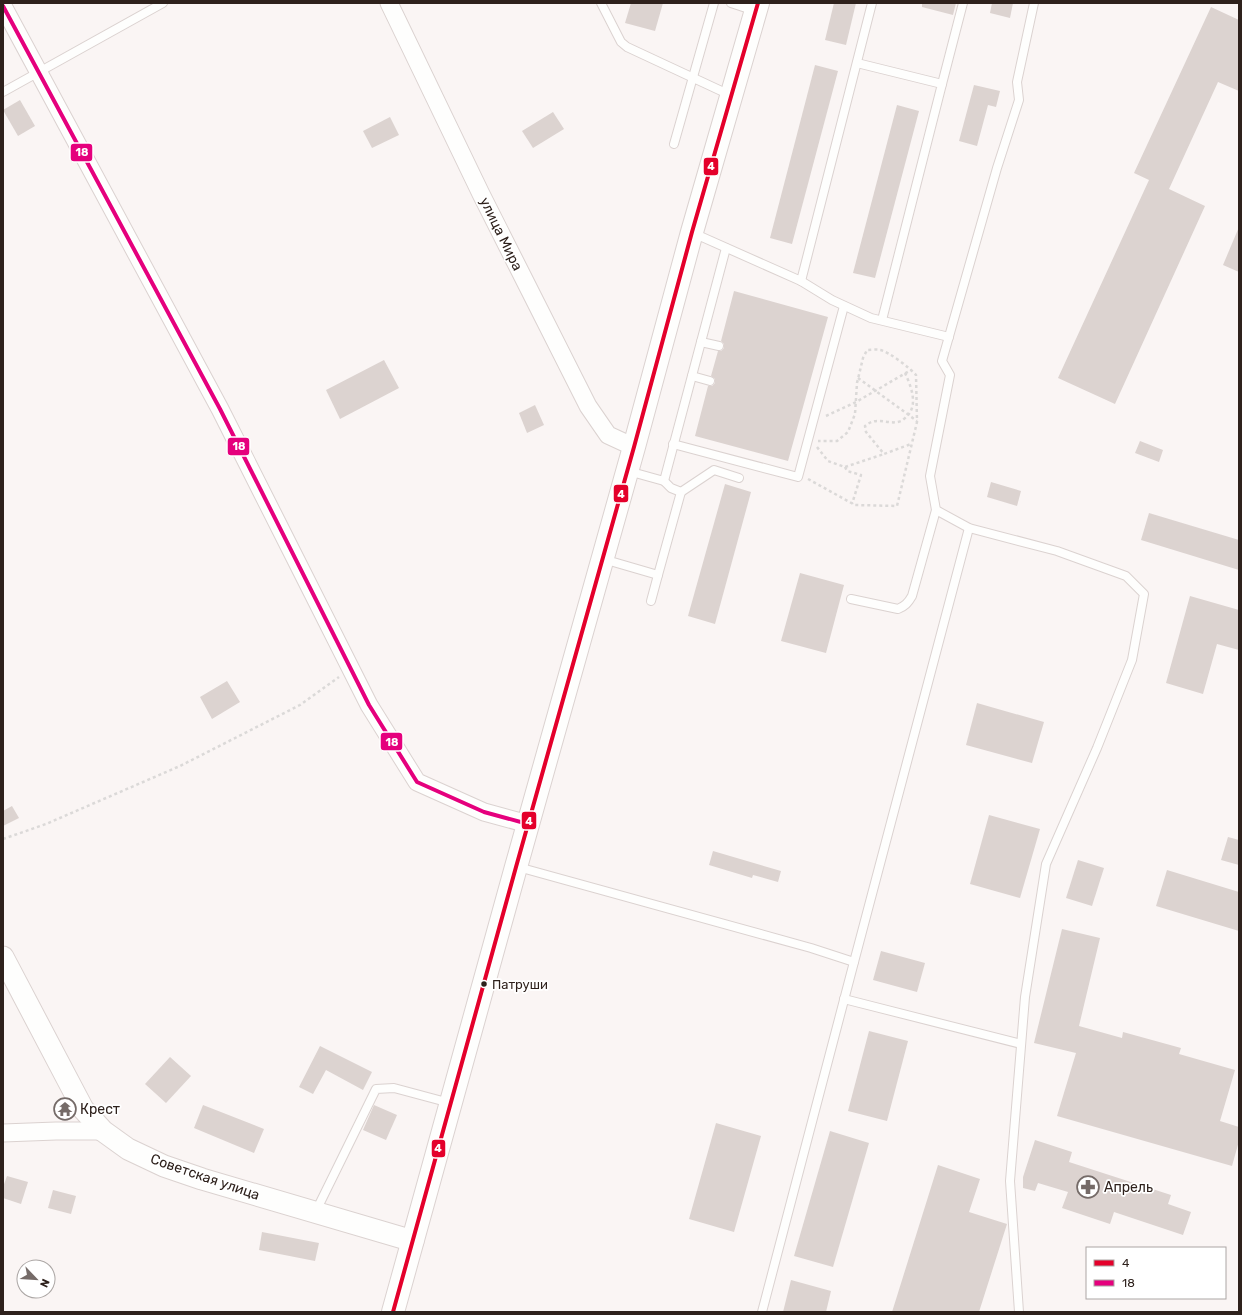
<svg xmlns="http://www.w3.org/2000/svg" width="1242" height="1315" viewBox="0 0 1242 1315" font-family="Rubik,sans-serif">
<rect width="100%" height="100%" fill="#faf5f4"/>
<g fill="#dcd3d0">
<path d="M631 3H663L655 31 625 23Z"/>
<path d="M834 3H856L846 45 825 40Z"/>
<path d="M922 3H956L953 15 922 7Z"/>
<path d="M992 3H1013L1010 18 990 13Z"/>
<path d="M1211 7 1239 20V91L1218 82 1169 189 1205 206 1115 404 1058 378 1149 180 1134 173Z"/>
<path d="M815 65 838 71 792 244 770 238Z"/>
<path d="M974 85 1000 91 996 107 988 105 977 146 959 141Z"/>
<path d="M20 100 35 126 18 136 3 110Z"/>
<path d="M897 105 919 111 875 278 853 273Z"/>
<path d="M553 112 564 129 533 148 522 131Z"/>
<path d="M390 117 399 135 372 148 363 131Z"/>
<path d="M1239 227V272L1223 265Z"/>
<path d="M734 291 828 317 788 461 695 436 708 386H712L715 383V379L711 376 718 351H721L724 348V344L721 341Z"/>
<path d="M384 360 399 388 340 419 326 390Z"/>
<path d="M535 405 544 425 527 433 519 413Z"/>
<path d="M1140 441 1163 450 1159 462 1135 453Z"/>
<path d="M991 482 1021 491 1017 506 987 497Z"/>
<path d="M725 484 751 492 715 624 688 616Z"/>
<path d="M1149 513 1239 540V570L1141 540Z"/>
<path d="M800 573 844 585 826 653 781 641Z"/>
<path d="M1190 596 1239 610V650L1217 644 1203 694 1166 683Z"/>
<path d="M227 681 240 702 212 719 200 697Z"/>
<path d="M977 703 1044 722 1032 763 966 745Z"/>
<path d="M12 806 19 818 3 826V811Z"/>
<path d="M989 815 1040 829 1020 898 970 884Z"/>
<path d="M1228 837 1239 840V865L1221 860Z"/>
<path d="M713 851 781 871 778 882 753 875 752 878 709 865Z"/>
<path d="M1078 860 1104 868 1092 906 1066 898Z"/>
<path d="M1167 870 1239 892V931L1156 906Z"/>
<path d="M1062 929 1100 938 1079 1026 1122 1038 1123 1032 1181 1048 1179 1054 1235 1070 1220 1121 1239 1127V1141L1232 1166 1057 1116 1076 1053 1034 1043Z"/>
<path d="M881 951 925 963 917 992 873 980Z"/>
<path d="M869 1031 908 1041 887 1121 848 1111Z"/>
<path d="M320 1046 372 1072 363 1090 326 1070 313 1094 299 1087Z"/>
<path d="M170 1057 191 1076 166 1103 145 1084Z"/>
<path d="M203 1105 264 1129 254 1153 194 1128Z"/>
<path d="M374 1105 397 1115 386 1140 363 1130Z"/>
<path d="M716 1123 761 1136 734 1232 689 1219Z"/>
<path d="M830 1131 869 1143 833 1267 794 1256Z"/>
<path d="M1035 1140 1072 1152 1069 1162 1171 1195 1168 1204 1191 1212 1183 1235 1114 1212 1110 1224 1062 1208 1068 1192 1038 1183 1035 1191 1023 1188V1177Z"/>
<path d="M938 1165 980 1179 969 1212 1007 1224 979 1312H892Z"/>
<path d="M7 1176 28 1182 21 1204 3 1198V1187Z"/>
<path d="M53 1190 76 1196 71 1214 48 1208Z"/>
<path d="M262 1232 319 1243 315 1261 259 1250Z"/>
<path d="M791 1280 831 1291 826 1312H783Z"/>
</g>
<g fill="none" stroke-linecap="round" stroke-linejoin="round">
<g stroke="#dbd2d0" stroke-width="10">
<g id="service">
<path d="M601 3 621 42 627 47 730 95"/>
<path d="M731 3 755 11"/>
<path d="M857 63 942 84 882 320"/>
<path d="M942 84 963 3"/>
<path d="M3 92 163 3"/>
<path d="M674 144 714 3"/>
<path d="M693 233 801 281 872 3"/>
<path d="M801 281 832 300 871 318 949 337"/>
<path d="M701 342 719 346"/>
<path d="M692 376 710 381"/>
<path d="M673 444 798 477 844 306"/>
<path d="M628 471 664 481 726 248"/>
<path d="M681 492 714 470 739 478"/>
<path d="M603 559 658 575 681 492 671 488 664 481"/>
<path d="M851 599 898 609C905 606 908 603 912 596L936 510"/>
<path d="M651 601 658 575"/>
<path d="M518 867 811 948 854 962"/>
<path d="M844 999 1021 1044"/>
<path d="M316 1211 376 1089 394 1088 450 1103"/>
<path d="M762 1312 854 962 969 528"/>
<path d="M1019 1312 1010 1181 1025 997 1046 864 1097 748 1132 660 1144 594 1126 576 1057 551 969 528 936 510 930 476 950 375 942 361 997 168 1019 100 1017 82 1034 3"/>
</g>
</g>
<g stroke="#dbd2d0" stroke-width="19">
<g id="minor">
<path d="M389 3 481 194 588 406 608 435 634 447"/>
<path d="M3 6 220 409 369 705 417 782 484 812 528 824"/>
<path d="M3 1133 56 1131H103"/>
</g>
</g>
<g stroke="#dbd2d0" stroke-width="23">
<path id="tertiary" d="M3 957 83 1109 103 1131 128 1149 164 1166 202 1179 413 1241"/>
</g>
<g stroke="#dbd2d0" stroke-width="24">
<path id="primary" d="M393 1312 516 867 634 447 692 232 758 3"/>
</g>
<g stroke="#dbd9d8" stroke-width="2.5" stroke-dasharray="3 3" stroke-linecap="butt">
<path d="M905 373C911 386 919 406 906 417 905 418 902 421 901 421 888 426 878 415 865 426L866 432 884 454 911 444"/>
<path d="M858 378 917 421"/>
<path d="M826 416 856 402 911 370"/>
<path d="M817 447 828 461 845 467 884 454"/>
<path d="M845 467 847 471 861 475 852 504"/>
<path d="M808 479 855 505 897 506 917 422 916 375C910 368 888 351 880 350 876 349 871 350 867 350L863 358 857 383 855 414 848 432 837 441H818"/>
<path d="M3 839 46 824 180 766 300 705 339 677"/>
</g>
<use href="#service" stroke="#fefefd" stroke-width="8"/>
<use href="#minor" stroke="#fefefd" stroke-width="17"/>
<use href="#tertiary" stroke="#fefefd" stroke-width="21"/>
<use href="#primary" stroke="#fefefd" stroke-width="22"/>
<g stroke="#fff" stroke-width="7">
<path id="bus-1" d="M393 1312 516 867 634 447 692 232 758 3"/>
</g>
<g stroke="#fff" stroke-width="7">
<path id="bus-2" d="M3 6 220 409 369 705 417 782 484 812 528 824"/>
</g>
<use href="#bus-1" stroke="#e4002b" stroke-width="4"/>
<use href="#bus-2" stroke="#e5007d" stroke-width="4"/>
</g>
<defs>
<g id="temple-ring" transform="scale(1.15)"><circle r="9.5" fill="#fff" stroke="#756b68" stroke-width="1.5"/><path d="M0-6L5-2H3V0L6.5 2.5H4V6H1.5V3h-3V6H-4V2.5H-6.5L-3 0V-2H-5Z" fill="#756b68"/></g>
<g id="pharmacy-ring" transform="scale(1.15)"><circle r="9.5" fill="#fff" stroke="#756b68" stroke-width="1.5"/><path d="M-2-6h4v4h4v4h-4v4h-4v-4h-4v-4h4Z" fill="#756b68"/></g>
</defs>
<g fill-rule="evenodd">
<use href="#temple-ring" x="65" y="1109"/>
<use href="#pharmacy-ring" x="1088" y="1187"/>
</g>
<circle fill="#2e211c" stroke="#fff" stroke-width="1.5" cx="484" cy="984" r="3.5"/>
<g text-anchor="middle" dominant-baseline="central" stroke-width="3.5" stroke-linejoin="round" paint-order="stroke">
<g font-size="13" fill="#2e211c" stroke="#fff" text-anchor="start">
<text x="492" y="984">Патруши</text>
</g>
<g font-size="14" fill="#2e211c" stroke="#fff">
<text transform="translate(501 234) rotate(64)">улица Мира</text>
<text transform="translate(205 1177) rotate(19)">Советская улица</text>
</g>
<g font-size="14" fill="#2e211c" stroke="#fff" text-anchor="start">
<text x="80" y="1109">Крест</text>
<text x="1104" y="1187">Апрель</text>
</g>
</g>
<g stroke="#fff" stroke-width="1.5">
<rect x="70" y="143" width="23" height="19" rx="4" fill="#e5007d"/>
<rect x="703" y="157" width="16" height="19" rx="4" fill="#e4002b"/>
<rect x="227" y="437" width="23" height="19" rx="4" fill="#e5007d"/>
<rect x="613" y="484" width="16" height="19" rx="4" fill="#e4002b"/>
<rect x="380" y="732" width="23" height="19" rx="4" fill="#e5007d"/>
<rect x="521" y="811" width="16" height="19" rx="4" fill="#e4002b"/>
<rect x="431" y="1139" width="15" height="19" rx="4" fill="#e4002b"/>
</g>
<g font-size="11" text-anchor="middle" font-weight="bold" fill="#fff">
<text x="82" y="156">18</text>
<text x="711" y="170">4</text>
<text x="239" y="450">18</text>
<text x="621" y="498">4</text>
<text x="392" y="746">18</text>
<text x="529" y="825">4</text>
<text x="438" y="1152">4</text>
</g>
<rect width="1242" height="1315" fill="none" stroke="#2e211c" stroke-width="8"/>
<rect x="1086" y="1247" width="140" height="52" fill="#ffffff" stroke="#aba6a4"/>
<rect x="1094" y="1260" width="20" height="6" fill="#e4002b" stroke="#aba6a4"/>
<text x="1122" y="1267" font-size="12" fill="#2e211c">4</text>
<rect x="1094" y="1280" width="20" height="6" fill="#e5007d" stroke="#aba6a4"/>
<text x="1122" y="1287" font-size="12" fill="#2e211c">18</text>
<g transform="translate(36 1279) rotate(115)"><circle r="19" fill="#ffffff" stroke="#aba6a4"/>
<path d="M0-3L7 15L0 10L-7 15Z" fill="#756b68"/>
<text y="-6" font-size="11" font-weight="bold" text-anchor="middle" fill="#2e211c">N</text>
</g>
</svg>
